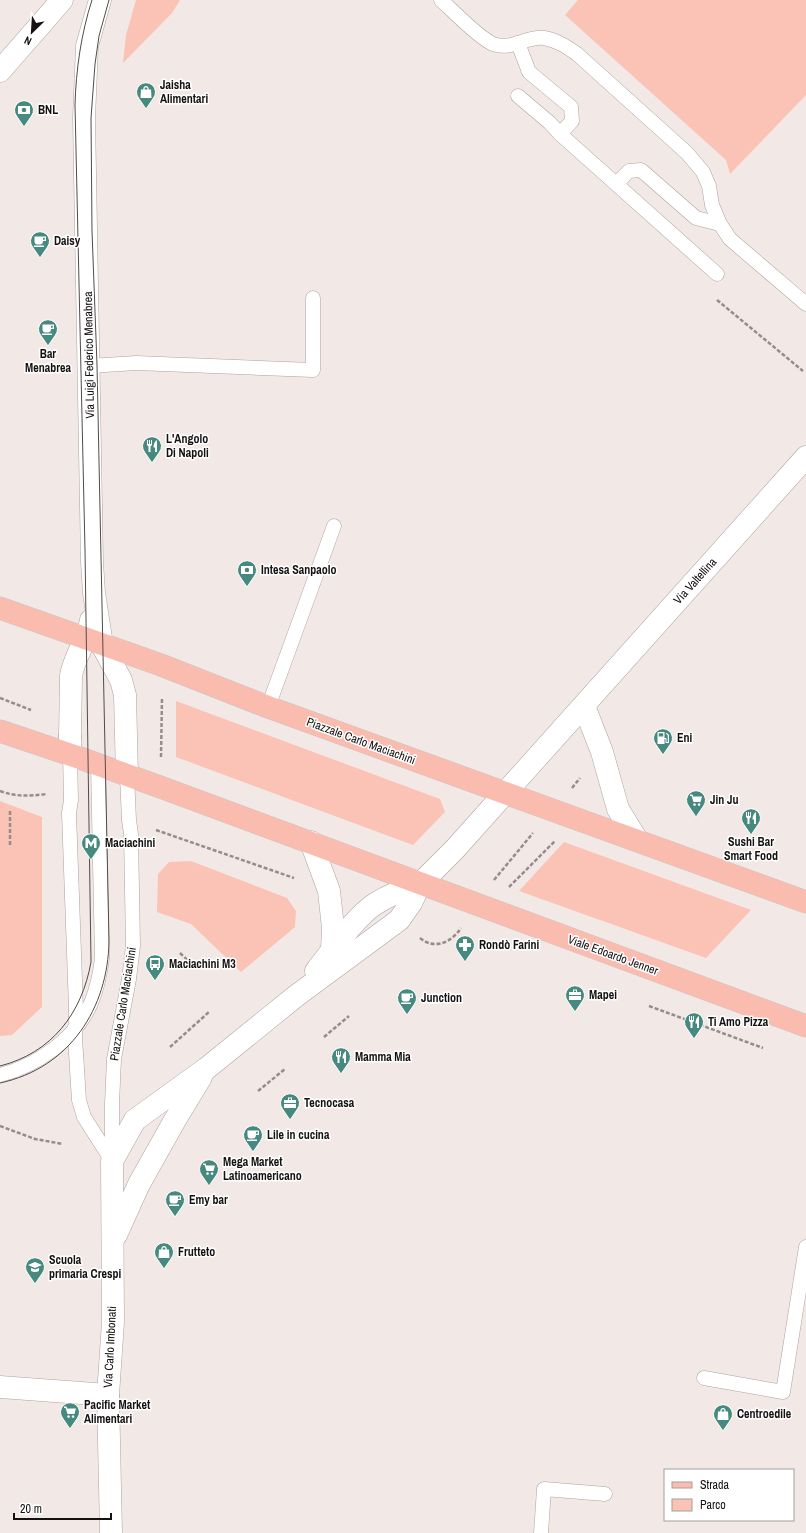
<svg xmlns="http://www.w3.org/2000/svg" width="806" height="1533" viewBox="0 0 806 1533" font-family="'Archivo Narrow',sans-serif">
<rect width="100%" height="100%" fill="#f2e9e7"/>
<g fill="#fbc2b6">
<path d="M136 0H180L172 13 123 63 126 35Z"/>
<path d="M578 0H806V95L730 174 726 160 565 15Z"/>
<path d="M176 701 440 799 445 812 413 845 176 757Z"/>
<path d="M0 801 42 817V1007L12 1035 0 1036Z"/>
<path d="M564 842 751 910 706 958 519 891Z"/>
<path d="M191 861 287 898 296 911 295 927 241 972 191 924 157 912 158 874 169 862Z"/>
</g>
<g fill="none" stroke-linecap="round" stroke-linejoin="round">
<g stroke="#aba3a1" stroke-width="15">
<g id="lane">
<path d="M441 0C453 11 479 38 493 44 511 51 526 36 544 38 557 40 567 47 577 54L687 153 703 172 709 186 712 205 720 224 730 239 806 304"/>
<path d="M518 43 529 72 571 107 572 121 560 134"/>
<path d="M518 96 550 123 560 134 717 274"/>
<path d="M616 184 629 171 641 170 696 218 720 224"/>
<path d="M89 366 136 363 313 370V298"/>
<path d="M268 707 334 526"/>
<path d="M70 754 71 800 69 813 76 1009 75 1038 79 1100 84 1117 112 1161"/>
<path d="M0 1075C36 1066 76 1039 91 1003 97 989 100 974 102 959L98 764"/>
<path d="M112 1156V1104L114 1059 129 979 133 946 131 834 129 820 127 776"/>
<path d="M704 1378 783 1392 806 1247"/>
<path d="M541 1533 544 1489 605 1494"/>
</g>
</g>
<g stroke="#aba3a1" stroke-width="23">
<g id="street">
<path d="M100 0 87 46 84 118 92 562 94 593 102 645 121 680 125 695 127 776"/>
<path d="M0 71 62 0"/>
<path d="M584 706 602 752 618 809 637 840"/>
<path d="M70 737 71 676C74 656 88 640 91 620"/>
<path d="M311 842 329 891 333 928 332 951"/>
<path d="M0 1387 108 1395"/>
</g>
</g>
<g stroke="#aba3a1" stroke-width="23">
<g id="secondary">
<path d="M70 754V737"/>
<path d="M316 971C332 951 355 917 375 904 389 895 404 889 420 884"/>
<path d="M116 1235 139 1184 175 1120 201 1077"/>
<path d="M111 1533 108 1395 113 1322 112 1161 135 1120 207 1068 296 996 399 920 411 903 420 884 455 849 806 457"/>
</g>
</g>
<g stroke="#c7c6c6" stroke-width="23">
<g id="primary">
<path d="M0 608 161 665 268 707 806 902"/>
<path d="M0 731 80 758 163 788 806 1026"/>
</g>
</g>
<g stroke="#948d8c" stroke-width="2.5" stroke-dasharray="4 2" stroke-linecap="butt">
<path d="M717 300 803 371"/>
<path d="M0 698 31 710"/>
<path d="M161 757 162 698"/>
<path d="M572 788 580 778"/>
<path d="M0 791C16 797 30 796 47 794"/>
<path d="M156 830 294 878"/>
<path d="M10 845V811"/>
<path d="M494 880 533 833"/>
<path d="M509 887 555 841"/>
<path d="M420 938C434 950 451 943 461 928"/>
<path d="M180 953 196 968"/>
<path d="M649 1006 763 1048"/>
<path d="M324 1037 349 1016"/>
<path d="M170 1047 209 1012"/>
<path d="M258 1091 285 1069"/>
<path d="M0 1126 35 1139 63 1144"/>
</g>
<use href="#lane" stroke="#fff" stroke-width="14"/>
<use href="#street" stroke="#fff" stroke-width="22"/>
<use href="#secondary" stroke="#fff" stroke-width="22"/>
<use href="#primary" stroke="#fbbcb0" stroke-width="22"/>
<g stroke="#504b4a" stroke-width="1">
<path d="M0 1066C52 1053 82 1013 91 962L85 550 75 105C76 70 81 34 92 0"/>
<path d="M0 1083C70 1068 108 1008 109 941L97 365 92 231 91 118 95 64 99 36 109 0"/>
</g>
</g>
<defs>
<g id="shop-pin" transform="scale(1)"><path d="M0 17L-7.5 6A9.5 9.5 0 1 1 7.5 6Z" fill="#468a7f" stroke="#fff"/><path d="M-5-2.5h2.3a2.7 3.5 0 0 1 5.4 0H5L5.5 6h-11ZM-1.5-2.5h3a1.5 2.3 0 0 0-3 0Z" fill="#fff"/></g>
<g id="bank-pin" transform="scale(1)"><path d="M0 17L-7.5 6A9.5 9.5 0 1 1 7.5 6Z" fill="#468a7f" stroke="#fff"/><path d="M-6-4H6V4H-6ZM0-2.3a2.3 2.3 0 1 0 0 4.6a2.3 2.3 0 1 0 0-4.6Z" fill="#fff"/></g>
<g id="cafe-pin" transform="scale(1)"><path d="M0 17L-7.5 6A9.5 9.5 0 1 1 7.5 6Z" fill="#468a7f" stroke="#fff"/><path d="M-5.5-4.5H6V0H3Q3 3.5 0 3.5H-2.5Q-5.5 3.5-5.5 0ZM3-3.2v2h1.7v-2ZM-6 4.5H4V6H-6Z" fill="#fff"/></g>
<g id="restaurant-pin" transform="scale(1)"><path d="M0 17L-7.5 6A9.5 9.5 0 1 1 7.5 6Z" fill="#468a7f" stroke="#fff"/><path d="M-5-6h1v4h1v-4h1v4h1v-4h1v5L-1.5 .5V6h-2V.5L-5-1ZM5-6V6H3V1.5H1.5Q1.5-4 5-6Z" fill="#fff"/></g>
<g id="fuel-pin" transform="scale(1)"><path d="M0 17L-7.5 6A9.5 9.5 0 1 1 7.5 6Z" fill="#468a7f" stroke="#fff"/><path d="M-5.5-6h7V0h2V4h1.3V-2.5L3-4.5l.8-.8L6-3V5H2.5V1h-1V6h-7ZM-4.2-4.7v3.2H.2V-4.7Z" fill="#fff"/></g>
<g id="supermarket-pin" transform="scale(1)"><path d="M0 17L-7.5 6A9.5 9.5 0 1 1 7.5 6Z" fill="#468a7f" stroke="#fff"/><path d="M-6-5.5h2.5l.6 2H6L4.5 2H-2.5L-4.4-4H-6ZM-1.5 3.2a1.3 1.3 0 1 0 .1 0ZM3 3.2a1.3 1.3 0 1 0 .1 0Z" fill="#fff"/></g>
<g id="metro-pin" transform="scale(1)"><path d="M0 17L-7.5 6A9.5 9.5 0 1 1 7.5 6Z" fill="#468a7f" stroke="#fff"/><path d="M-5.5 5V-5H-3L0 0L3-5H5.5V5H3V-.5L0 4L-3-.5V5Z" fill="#fff"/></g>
<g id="pharmacy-pin" transform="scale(1)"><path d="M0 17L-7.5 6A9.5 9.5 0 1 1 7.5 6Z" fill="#468a7f" stroke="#fff"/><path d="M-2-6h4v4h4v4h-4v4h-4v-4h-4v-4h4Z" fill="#fff"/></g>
<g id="bus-pin" transform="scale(1)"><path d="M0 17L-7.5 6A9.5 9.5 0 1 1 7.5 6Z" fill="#468a7f" stroke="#fff"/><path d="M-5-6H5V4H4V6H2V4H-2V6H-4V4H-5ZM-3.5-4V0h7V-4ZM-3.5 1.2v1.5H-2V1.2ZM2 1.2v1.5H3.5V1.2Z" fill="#fff"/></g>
<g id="office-pin" transform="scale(1)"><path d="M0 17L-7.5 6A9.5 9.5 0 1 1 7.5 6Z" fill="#468a7f" stroke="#fff"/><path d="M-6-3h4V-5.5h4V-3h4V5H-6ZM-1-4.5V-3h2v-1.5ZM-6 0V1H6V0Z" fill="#fff"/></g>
<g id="school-pin" transform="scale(1)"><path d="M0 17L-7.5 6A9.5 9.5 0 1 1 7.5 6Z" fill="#468a7f" stroke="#fff"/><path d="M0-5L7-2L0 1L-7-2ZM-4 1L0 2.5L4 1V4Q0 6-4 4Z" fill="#fff"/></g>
</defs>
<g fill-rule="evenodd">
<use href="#shop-pin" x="146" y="92"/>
<use href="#bank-pin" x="24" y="110"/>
<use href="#cafe-pin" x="40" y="241"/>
<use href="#cafe-pin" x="48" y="329"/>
<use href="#restaurant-pin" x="152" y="446"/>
<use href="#bank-pin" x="247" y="570"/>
<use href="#fuel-pin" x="663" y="738"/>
<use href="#supermarket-pin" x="696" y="800"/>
<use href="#restaurant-pin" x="751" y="818"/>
<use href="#metro-pin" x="91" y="843"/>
<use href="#pharmacy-pin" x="465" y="945"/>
<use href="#bus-pin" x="155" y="964"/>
<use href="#office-pin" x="575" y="995"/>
<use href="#cafe-pin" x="407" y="998"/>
<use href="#restaurant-pin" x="694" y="1022"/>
<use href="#restaurant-pin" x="341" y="1057"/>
<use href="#office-pin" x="290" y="1103"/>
<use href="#cafe-pin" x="253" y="1135"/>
<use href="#supermarket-pin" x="209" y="1169"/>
<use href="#cafe-pin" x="175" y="1200"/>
<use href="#shop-pin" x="164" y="1252"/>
<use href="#school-pin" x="35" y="1267"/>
<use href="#supermarket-pin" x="70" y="1412"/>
<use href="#shop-pin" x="723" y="1414"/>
</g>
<g text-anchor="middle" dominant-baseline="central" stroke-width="3" stroke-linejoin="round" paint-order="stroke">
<g font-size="12" font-weight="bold" fill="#141110" stroke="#fff" text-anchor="start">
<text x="160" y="85">Jaisha<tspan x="160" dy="14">Alimentari</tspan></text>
<text x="38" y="110">BNL</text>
<text x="54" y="241">Daisy</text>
<text x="48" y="354" text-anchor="middle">Bar<tspan x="48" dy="14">Menabrea</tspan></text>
<text x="166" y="439">L'Angolo<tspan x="166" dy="14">Di Napoli</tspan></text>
<text x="261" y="570">Intesa Sanpaolo</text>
<text x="677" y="738">Eni</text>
<text x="710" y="800">Jin Ju</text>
<text x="751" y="842" text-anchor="middle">Sushi Bar<tspan x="751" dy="14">Smart Food</tspan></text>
<text x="105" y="843">Maciachini</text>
<text x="479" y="945">Rondò Farini</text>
<text x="169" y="964">Maciachini M3</text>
<text x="589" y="995">Mapei</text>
<text x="421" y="998">Junction</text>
<text x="708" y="1022">Ti Amo Pizza</text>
<text x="355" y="1057">Mamma Mia</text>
<text x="304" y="1103">Tecnocasa</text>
<text x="267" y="1135">Lile in cucina</text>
<text x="223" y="1162">Mega Market<tspan x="223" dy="14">Latinoamericano</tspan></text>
<text x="189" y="1200">Emy bar</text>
<text x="178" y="1252">Frutteto</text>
<text x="49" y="1260">Scuola<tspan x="49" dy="14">primaria Crespi</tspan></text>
<text x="84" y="1405">Pacific Market<tspan x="84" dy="14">Alimentari</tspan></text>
<text x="737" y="1414">Centroedile</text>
</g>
<g font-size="12" fill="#141110" stroke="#fff">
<text transform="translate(89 355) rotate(-91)">Via Luigi Federico Menabrea</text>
<text transform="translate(695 581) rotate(-48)">Via Valtellina</text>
<text transform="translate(361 741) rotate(20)">Piazzale Carlo Maciachini</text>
<text transform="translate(613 955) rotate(20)">Viale Edoardo Jenner</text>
<text transform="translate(123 1004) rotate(-81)">Piazzale Carlo Maciachini</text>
<text transform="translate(110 1347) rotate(-87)">Via Carlo Imbonati</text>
</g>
</g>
<rect x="664" y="1469" width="130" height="52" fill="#ffffff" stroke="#a1a09f"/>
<rect x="672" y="1482" width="20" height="6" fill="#fbbcb0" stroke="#a1a09f"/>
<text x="700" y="1489" font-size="12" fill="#141110">Strada</text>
<rect x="672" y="1499" width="20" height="12" fill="#fbc2b6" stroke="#a1a09f"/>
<text x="700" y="1509" font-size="12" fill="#141110">Parco</text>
<g transform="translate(32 32) rotate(205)" stroke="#ffffff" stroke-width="3" paint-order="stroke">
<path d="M0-3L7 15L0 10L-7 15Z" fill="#141110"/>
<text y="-6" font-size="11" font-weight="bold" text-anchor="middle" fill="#141110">N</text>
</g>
<path d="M14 1513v6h97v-6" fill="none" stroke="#141110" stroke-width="2"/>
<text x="20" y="1513" font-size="12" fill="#141110" stroke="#ffffff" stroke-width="3" paint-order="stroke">20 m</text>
</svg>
